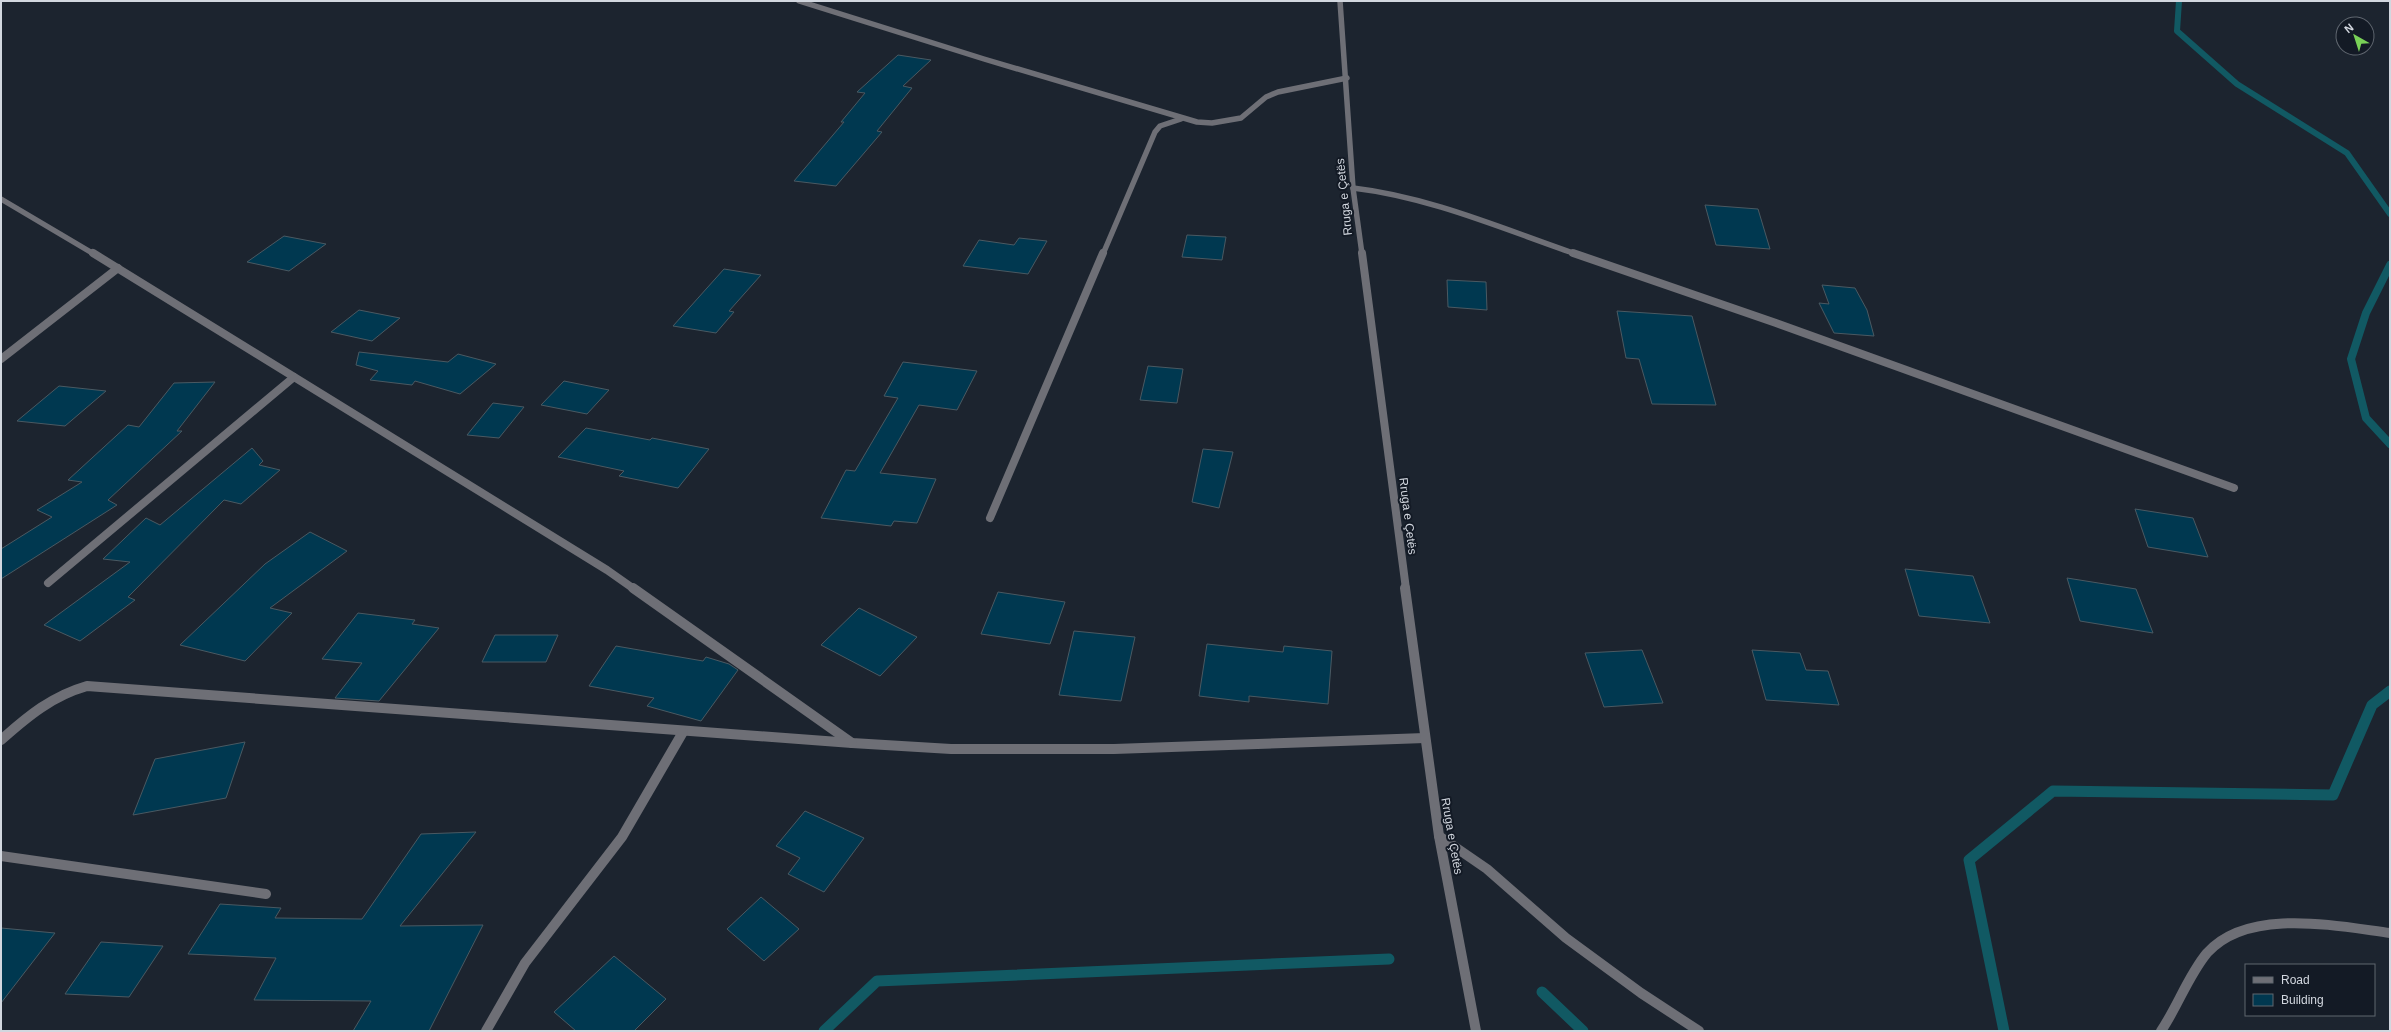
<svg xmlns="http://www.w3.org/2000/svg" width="2391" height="1032" viewBox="0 0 2391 1032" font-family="Arial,sans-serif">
<rect width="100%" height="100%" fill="#1c242f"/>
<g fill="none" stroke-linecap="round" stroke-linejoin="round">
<path stroke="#115963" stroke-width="6" d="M2179 1 2177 31 2237 84 2347 153 2390 214"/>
<path stroke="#115963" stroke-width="8" d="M2390 265 2366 313 2351 359 2366 418 2390 444"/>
<g stroke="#115963" stroke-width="11">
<path d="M1542 992 1583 1031"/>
<path d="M824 1031 877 981 1389 959"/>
<path d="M2004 1031 1969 860 2053 791 2333 795 2372 705 2390 691"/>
</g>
</g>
<g fill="#003850" stroke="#4a5962">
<path d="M898 55 931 60 903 86 912 88 877 131 882 132 836 186 794 181 844 122H841L865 93 857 92Z"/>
<path d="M1705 205 1758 209 1770 249 1716 245Z"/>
<path d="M1187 235 1226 237 1222 260 1182 257Z"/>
<path d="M284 236 326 244 289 271 247 262Z"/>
<path d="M1019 238 1047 241 1028 274 963 266 979 240 1014 245Z"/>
<path d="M724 269 761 275 729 311 734 312 716 333 673 326Z"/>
<path d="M1447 280 1486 282 1487 310 1448 307Z"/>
<path d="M1822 285 1855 288 1867 310 1874 336 1834 333 1819 303 1829 304Z"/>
<path d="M359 310 400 318 372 341 331 332Z"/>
<path d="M1617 311 1692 316 1716 405 1652 404 1639 359 1626 358Z"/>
<path d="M359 352 448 362 458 354 496 364 460 394 415 381 412 385 370 380 378 371 356 365Z"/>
<path d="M903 362 977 371 957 410 919 405 880 473 936 479 917 523 894 521 891 526 821 518 846 470 855 471 898 398 884 396Z"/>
<path d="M1148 366 1183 369 1177 403 1140 400Z"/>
<path d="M564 381 609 390 587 414 541 405Z"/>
<path d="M215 382 177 431H182L108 500 117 505 1 579V549L52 517 37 510 82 482 68 480 128 425 139 427 174 383Z"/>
<path d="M59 386 106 391 65 426 17 421Z"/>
<path d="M493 403 524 407 499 438 467 435Z"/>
<path d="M586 428 650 440 652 438 709 449 678 488 619 476 624 471 558 457Z"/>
<path d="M252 448 263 461 259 465 280 470 241 504 224 500 128 597 135 600 80 641 44 625 130 562 103 559 146 518 160 525Z"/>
<path d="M1203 449 1233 452 1219 508 1192 502Z"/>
<path d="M2135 509 2193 518 2208 557 2148 547Z"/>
<path d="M310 532 347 551 270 608 292 613 245 661 180 645 265 564Z"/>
<path d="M1905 569 1973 576 1990 623 1919 616Z"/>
<path d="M2067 578 2136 589 2153 633 2080 621Z"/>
<path d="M998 592 1065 602 1050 644 981 634Z"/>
<path d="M859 608 917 637 880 676 821 645Z"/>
<path d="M358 613 415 620 412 624 439 628 379 701 335 698 362 663 322 659Z"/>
<path d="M1074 631 1135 637 1121 701 1059 695Z"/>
<path d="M495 635H558L546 662H482Z"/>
<path d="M1207 644 1283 652 1284 646 1332 651 1328 704 1249 696V702L1199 696Z"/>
<path d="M616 646 703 661 706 657 729 664 738 670 701 721 647 706 654 698 589 686Z"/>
<path d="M1642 650 1663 703 1604 707 1585 653Z"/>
<path d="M1752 650 1800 653 1806 670 1828 671 1839 705 1766 700Z"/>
<path d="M245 742 226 798 133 815 155 759Z"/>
<path d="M805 811 864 838 824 892 788 874 800 858 776 846Z"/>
<path d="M476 832 400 926 483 925 429 1031H353L371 1001 254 1000 276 958 188 954 220 904 281 908 275 918 362 919 421 834Z"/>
<path d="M761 897 799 929 764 961 727 929Z"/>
<path d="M1 928 55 933 1 1003Z"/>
<path d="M101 942 163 946 129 997 65 994Z"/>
<path d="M614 956 666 999 634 1031H576L554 1012Z"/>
</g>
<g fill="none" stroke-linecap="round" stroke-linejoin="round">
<g stroke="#6e6f76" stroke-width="5.5">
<path d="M799 1 984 59 1197 122 1212 123 1241 118 1266 97 1278 92 1347 78"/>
<path d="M1340 1 1353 188 1362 254"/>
<path d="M1353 188C1430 197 1503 229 1576 254"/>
<path d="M1 199 94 254"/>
<path d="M1103 254 1155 132 1160 126 1181 119"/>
</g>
<g stroke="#6e6f76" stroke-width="8">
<path d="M93 253 607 570 634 589"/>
<path d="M1362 253 1406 589"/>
<path d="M1573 253 1776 323 2234 488"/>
<path d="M1 359 118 268"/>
<path d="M990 518 1103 253"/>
<path d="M48 583 294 377"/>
</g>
<g stroke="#6e6f76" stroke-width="10">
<path d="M633 588 852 743 951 749H1114L1425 738"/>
<path d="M1405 588 1439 836 1476 1031"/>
<path d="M1 740C28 716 52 696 87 686L852 743"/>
<path d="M1439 836 1487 869 1566 938 1641 993 1699 1031"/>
<path d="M1 856 266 894"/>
<path d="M486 1031 525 963 622 837 683 732"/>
<path d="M2161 1031C2178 1006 2188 976 2207 953 2248 907 2336 926 2390 933"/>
</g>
</g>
<g text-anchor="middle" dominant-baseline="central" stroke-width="4" stroke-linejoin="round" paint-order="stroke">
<g font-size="12" fill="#d2d7df" stroke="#131a25">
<text transform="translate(1344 197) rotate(-96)">Rruga e Çetës</text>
<text transform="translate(1408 516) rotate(83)">Rruga e Çetës</text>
<text transform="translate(1452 836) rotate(80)">Rruga e Çetës</text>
</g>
</g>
<rect width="2391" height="1032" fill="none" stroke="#d2d7df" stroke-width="4"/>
<rect x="2245" y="964" width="130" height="52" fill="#131a25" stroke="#5f666f"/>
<rect x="2253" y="977" width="20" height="6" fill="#6e6f76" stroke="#5f666f"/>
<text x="2281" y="984" font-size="12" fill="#d2d7df">Road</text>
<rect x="2253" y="994" width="20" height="12" fill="#003850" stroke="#5f666f"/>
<text x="2281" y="1004" font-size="12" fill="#d2d7df">Building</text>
<g transform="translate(2355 36) rotate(321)"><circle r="19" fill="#131a25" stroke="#5f666f"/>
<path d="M0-3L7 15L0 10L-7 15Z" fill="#79d157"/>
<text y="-6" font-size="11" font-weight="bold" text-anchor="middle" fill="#d2d7df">N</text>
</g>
</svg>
